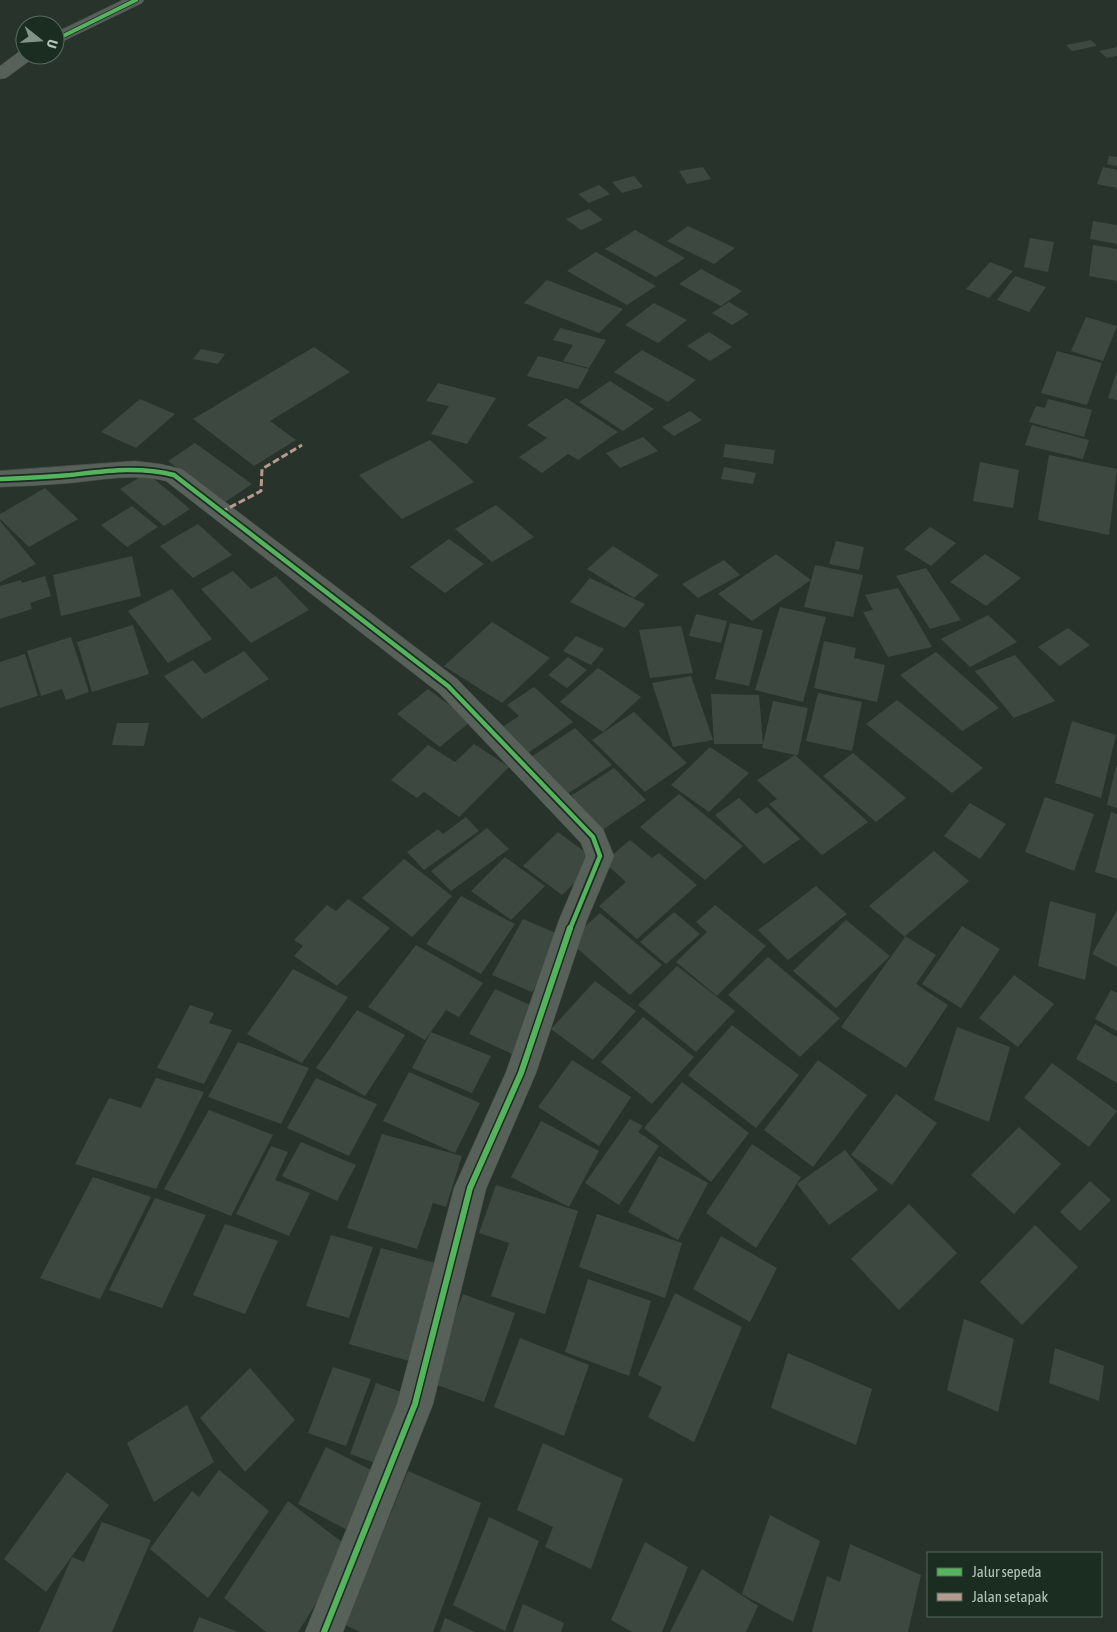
<svg xmlns="http://www.w3.org/2000/svg" width="1117" height="1632" viewBox="0 0 1117 1632" font-family="'Asap Condensed',sans-serif">
<rect width="100%" height="100%" fill="#27332b"/>
<g fill="#3d4940">
<path d="M1091 40 1097 46 1072 51 1066 45Z"/>
<path d="M1117 47V56L1107 58 1099 51Z"/>
<path d="M1109 156 1117 157V166L1107 164Z"/>
<path d="M703 167 711 179 687 184 679 171Z"/>
<path d="M1103 167 1117 170V188L1097 184Z"/>
<path d="M634 176 643 187 622 193 612 182Z"/>
<path d="M599 185 610 194 589 203 578 194Z"/>
<path d="M589 209 603 220 581 230 566 219Z"/>
<path d="M1093 221 1117 225V244L1090 239Z"/>
<path d="M688 226 735 248 714 264 667 241Z"/>
<path d="M635 230 685 258 656 277 605 249Z"/>
<path d="M1030 238 1054 242 1048 272 1024 267Z"/>
<path d="M1093 245 1117 249V281L1089 276Z"/>
<path d="M596 252 656 286 627 305 567 271Z"/>
<path d="M990 262 1013 271 989 298 966 289Z"/>
<path d="M701 269 742 291 721 306 679 284Z"/>
<path d="M1015 276 1046 287 1029 312 997 300Z"/>
<path d="M547 280 623 309 599 333 524 303Z"/>
<path d="M729 302 749 314 732 325 712 313Z"/>
<path d="M654 303 687 320 658 343 625 325Z"/>
<path d="M1086 317 1117 326 1103 361 1071 351Z"/>
<path d="M560 328 606 340 589 368 563 361 573 345 553 340Z"/>
<path d="M709 332 732 347 710 361 687 346Z"/>
<path d="M314 347 350 372 270 421 296 440 254 466 193 419Z"/>
<path d="M201 349 225 354 218 364 193 359Z"/>
<path d="M642 350 696 380 668 402 614 372Z"/>
<path d="M1057 351 1102 363 1087 405 1041 393Z"/>
<path d="M538 356 589 369 578 389 527 376Z"/>
<path d="M1117 371V400L1108 398Z"/>
<path d="M610 381 654 409 623 431 579 402Z"/>
<path d="M438 383 496 398 467 444 431 434 449 406 426 401Z"/>
<path d="M566 398 618 432 578 460 568 454 542 473 519 457 547 438 527 425Z"/>
<path d="M140 399 175 414 136 448 101 432Z"/>
<path d="M1048 399 1092 410 1084 437 1029 422 1036 406 1045 408Z"/>
<path d="M690 411 702 420 674 436 662 427Z"/>
<path d="M1032 425 1089 440 1083 459 1025 445Z"/>
<path d="M643 437 658 451 620 468 606 453Z"/>
<path d="M430 440 474 482 402 519 359 475Z"/>
<path d="M195 443 252 484 225 502 168 461Z"/>
<path d="M725 444 775 450 773 464 723 457Z"/>
<path d="M1049 455 1117 469 1109 535 1038 520Z"/>
<path d="M980 462 1019 470 1013 508 973 501Z"/>
<path d="M724 467 756 473 753 484 721 479Z"/>
<path d="M147 473 190 509 164 526 120 489Z"/>
<path d="M45 488 78 519 29 547 0 519V514Z"/>
<path d="M496 505 534 537 492 562 455 529Z"/>
<path d="M132 506 158 527 127 547 101 525Z"/>
<path d="M0 521 36 564 0 582Z"/>
<path d="M198 524 232 555 193 578 160 546Z"/>
<path d="M930 527 956 543 931 566 904 549Z"/>
<path d="M449 539 484 564 445 593 410 567Z"/>
<path d="M836 541 864 547 859 570 829 564Z"/>
<path d="M613 546 659 575 634 598 587 569Z"/>
<path d="M776 554 811 580 752 621 718 594Z"/>
<path d="M985 554 1021 578 986 606 950 582Z"/>
<path d="M132 556 141 596 61 616 53 575Z"/>
<path d="M724 560 740 575 698 598 682 584Z"/>
<path d="M815 565 863 575 853 617 804 607Z"/>
<path d="M926 568 961 620 930 629 896 576Z"/>
<path d="M233 571 251 589 276 576 309 610 251 643 201 589Z"/>
<path d="M45 576 51 596 30 603 32 609 0 619V586L21 580 22 583Z"/>
<path d="M590 578 645 604 625 628 570 602Z"/>
<path d="M898 588 932 647 888 657 863 612 873 610 865 595Z"/>
<path d="M172 589 212 639 168 663 128 611Z"/>
<path d="M780 607 826 617 803 702 755 690Z"/>
<path d="M696 614 727 621 721 643 689 636Z"/>
<path d="M988 615 1017 642 970 667 941 639Z"/>
<path d="M492 622 550 658 502 703 444 666Z"/>
<path d="M730 623 763 630 749 686 715 679Z"/>
<path d="M133 625 149 674 92 692 77 642Z"/>
<path d="M681 626 693 673 650 678 639 630Z"/>
<path d="M1068 628 1090 645 1060 666 1038 647Z"/>
<path d="M576 636 604 649 591 665 563 651Z"/>
<path d="M71 637 89 692 66 700 62 689 41 696 27 651Z"/>
<path d="M824 641 856 648 854 658 885 665 877 702 814 688Z"/>
<path d="M244 651 269 679 202 719 164 676 193 660 205 674Z"/>
<path d="M936 652 999 708 962 731 900 675Z"/>
<path d="M25 654 38 696 0 708V662Z"/>
<path d="M1015 655 1055 701 1014 718 975 671Z"/>
<path d="M568 657 587 670 567 688 548 675Z"/>
<path d="M598 668 641 697 603 732 560 702Z"/>
<path d="M691 676 713 740 673 747 652 683Z"/>
<path d="M534 687 573 722 528 753 501 728 519 716 507 705Z"/>
<path d="M428 689 471 721 440 747 397 714Z"/>
<path d="M818 693 862 702 852 751 806 741Z"/>
<path d="M711 694 759 695 763 744H714Z"/>
<path d="M897 700 983 768 952 793 866 724Z"/>
<path d="M773 701 808 708 798 755H795L868 822 822 855 769 804 777 799 757 780 795 755 762 748Z"/>
<path d="M634 712 687 763 645 792 592 740Z"/>
<path d="M1072 721 1116 735 1101 798 1055 783Z"/>
<path d="M117 723H149L144 746 112 745Z"/>
<path d="M575 728 612 765 564 796 528 759Z"/>
<path d="M474 744 509 767 459 817 424 792 417 798 391 780 428 745 455 762Z"/>
<path d="M710 747 749 773 709 812 671 785Z"/>
<path d="M853 753 906 798 876 822 823 776Z"/>
<path d="M1116 766H1117V808L1107 805Z"/>
<path d="M614 768 646 800 598 833 566 799Z"/>
<path d="M679 794 743 846 705 880 640 827Z"/>
<path d="M1045 797 1094 814 1074 871 1025 852Z"/>
<path d="M739 798 756 814 767 807 800 839 764 864 715 815Z"/>
<path d="M970 803 1006 824 980 859 944 836Z"/>
<path d="M1111 812 1117 814V879L1095 872Z"/>
<path d="M466 817 479 831 424 870 407 852 438 829 443 834Z"/>
<path d="M487 828 509 849 451 891 431 871Z"/>
<path d="M558 832 597 861 562 895 523 866Z"/>
<path d="M630 840 652 858 659 853 697 885 637 939 599 906 626 882 604 862Z"/>
<path d="M934 851 969 881 905 936 936 955 916 984 948 1005 906 1068 841 1027 905 937 869 906Z"/>
<path d="M505 857 545 886 511 920 471 891Z"/>
<path d="M404 859 452 896 412 937 362 898Z"/>
<path d="M816 886 847 914 788 960 758 930Z"/>
<path d="M461 896 515 924 481 974 426 944Z"/>
<path d="M348 899 390 928 337 986 294 956 303 946 294 940 327 905 336 911Z"/>
<path d="M1050 901 1096 914 1085 980 1038 966Z"/>
<path d="M715 905 766 946 717 996 676 962 707 932 696 922Z"/>
<path d="M1117 910V967L1092 954Z"/>
<path d="M674 912 700 934 666 964 640 942Z"/>
<path d="M600 913 662 965 630 995 569 941Z"/>
<path d="M523 919 563 936 532 992 492 975Z"/>
<path d="M846 920 890 956 836 1008 793 971Z"/>
<path d="M962 926 1000 949 961 1008 922 984Z"/>
<path d="M416 945 483 983 459 1017 446 1010 425 1040 368 1007Z"/>
<path d="M768 957 840 1018 800 1057 728 995Z"/>
<path d="M677 966 735 1011 696 1052 638 1005Z"/>
<path d="M293 969 348 997 302 1063 247 1034Z"/>
<path d="M1014 975 1054 1004 1018 1047 979 1018Z"/>
<path d="M595 981 636 1011 593 1060 551 1029Z"/>
<path d="M495 989 537 1008 512 1054 469 1034Z"/>
<path d="M1111 990 1117 993V1031L1095 1019Z"/>
<path d="M190 1005 214 1013 209 1023 232 1030 204 1084 157 1068Z"/>
<path d="M357 1010 405 1035 365 1096 316 1068Z"/>
<path d="M643 1017 694 1057 652 1104 601 1062Z"/>
<path d="M1095 1024 1117 1037V1083L1076 1059Z"/>
<path d="M732 1025 799 1075 756 1128 688 1075Z"/>
<path d="M957 1027 1010 1047 989 1122 934 1100Z"/>
<path d="M431 1032 491 1056 472 1093 412 1068Z"/>
<path d="M238 1042 309 1068 281 1124 208 1097Z"/>
<path d="M572 1060 631 1097 599 1146 538 1107Z"/>
<path d="M818 1060 867 1095 813 1167 764 1130Z"/>
<path d="M1052 1063 1117 1111 1089 1147 1024 1098Z"/>
<path d="M409 1072 480 1103 455 1153 383 1121Z"/>
<path d="M156 1078 204 1092 156 1189 75 1164 109 1098 141 1108Z"/>
<path d="M316 1078 377 1104 349 1156 287 1128Z"/>
<path d="M682 1082 749 1133 711 1182 644 1128Z"/>
<path d="M896 1094 937 1123 892 1185 851 1155Z"/>
<path d="M209 1110 273 1135 231 1216 164 1189Z"/>
<path d="M630 1119 643 1126 638 1132 659 1146 619 1205 585 1183Z"/>
<path d="M541 1121 599 1151 569 1207 511 1177Z"/>
<path d="M1019 1127 1061 1164 1014 1214 971 1175Z"/>
<path d="M382 1134 462 1156 446 1207 433 1203 417 1249 347 1228Z"/>
<path d="M301 1142 356 1165 337 1201 282 1176Z"/>
<path d="M752 1144 801 1177 756 1248 706 1213Z"/>
<path d="M271 1146 288 1152 275 1180 310 1193 289 1236 236 1214Z"/>
<path d="M845 1150 878 1190 829 1225 797 1184Z"/>
<path d="M659 1156 708 1183 678 1240 628 1212Z"/>
<path d="M93 1177 151 1197 100 1299 40 1278Z"/>
<path d="M1090 1181 1111 1200 1080 1231 1060 1212Z"/>
<path d="M496 1185 578 1211 545 1314 491 1296 509 1243 479 1233Z"/>
<path d="M155 1198 206 1215 162 1308 109 1290Z"/>
<path d="M909 1204 957 1253 899 1310 851 1259Z"/>
<path d="M597 1214 682 1243 665 1298 579 1267Z"/>
<path d="M225 1224 278 1241 245 1314 193 1295Z"/>
<path d="M1035 1225 1078 1267 1022 1325 980 1282Z"/>
<path d="M331 1235 373 1247 349 1318 306 1306Z"/>
<path d="M721 1236 777 1268 750 1322 693 1289Z"/>
<path d="M381 1248 446 1266 416 1363 349 1344Z"/>
<path d="M588 1279 651 1301 629 1376 565 1352Z"/>
<path d="M675 1293 742 1327 694 1442 648 1417 662 1387 638 1375Z"/>
<path d="M463 1294 515 1313 484 1402 429 1382Z"/>
<path d="M964 1319 1014 1339 998 1412 947 1390Z"/>
<path d="M520 1338 589 1365 564 1436 494 1407Z"/>
<path d="M1055 1348 1104 1366 1099 1401 1049 1383Z"/>
<path d="M788 1353 872 1389 856 1445 771 1408Z"/>
<path d="M333 1367 371 1379 346 1446 308 1433Z"/>
<path d="M250 1368 295 1420 245 1472 200 1418Z"/>
<path d="M376 1383 413 1396 387 1467 350 1454Z"/>
<path d="M187 1405 214 1462 154 1502 127 1443Z"/>
<path d="M543 1443 623 1479 591 1569 545 1547 553 1527 517 1510Z"/>
<path d="M326 1447 381 1475 353 1533 298 1504Z"/>
<path d="M219 1470 269 1511 208 1598 150 1549 192 1491 199 1497Z"/>
<path d="M408 1471 481 1503 433 1632H360L345 1625Z"/>
<path d="M67 1472 109 1505 46 1592 4 1559Z"/>
<path d="M288 1501 351 1549 298 1632H266L224 1598Z"/>
<path d="M770 1515 820 1541 793 1622 742 1594Z"/>
<path d="M489 1517 539 1541 505 1631 453 1605Z"/>
<path d="M102 1522 151 1540 112 1632H39L72 1557 84 1562Z"/>
<path d="M645 1542 688 1567 662 1632H632L611 1620Z"/>
<path d="M850 1544 921 1575 908 1632H812L827 1576 840 1582Z"/>
<path d="M702 1569 758 1606 746 1632H670Z"/>
<path d="M523 1604 564 1623 561 1632H513Z"/>
<path d="M199 1617 238 1632H193Z"/>
<path d="M445 1618 475 1632H440Z"/>
</g>
<g fill="none" stroke-linecap="round" stroke-linejoin="round">
<g stroke="#454e48" stroke-width="1">
<g id="minor">
<path d="M123 0H144L142 3 55 45V33Z"/>
<path d="M25 50V55H35L32 59 6 78 0 79V66L20 51Z"/>
<path d="M135 461 160 464 182 469 457 679 603 829 614 856 587 920 536 1073 486 1189 433 1404 343 1632H305L397 1404 454 1188 506 1072 559 920 586 856 581 843 439 693 166 481C134 473 102 480 70 483 47 485 23 486 0 487V471Z"/>
</g>
</g>
<use href="#minor" fill="#57615a" fill-rule="evenodd"/>
<path stroke="#b69a8f" stroke-width="3" stroke-dasharray="7 3" stroke-linecap="butt" d="M221 512 261 491 262 469 302 445"/>
<g stroke="#1b2d21" stroke-width="5.5">
<path id="cycleway-far2" d="M55 40 136 0"/>
</g>
<g stroke="#1b2d21" stroke-width="8">
<path id="cycleway-far1" d="M0 479C23 478 47 477 70 475 106 471 138 466 174 475L448 686 593 837 600 856 570 929"/>
</g>
<g stroke="#1b2d21" stroke-width="9">
<path id="cycleway" d="M324 1632 415 1404 470 1188 521 1073 570 928"/>
</g>
<use href="#cycleway-far2" stroke="#56b35d" stroke-width="4"/>
<use href="#cycleway-far1" stroke="#56b35d" stroke-width="4.5"/>
<use href="#cycleway" stroke="#56b35d" stroke-width="6"/>
</g>
<rect x="927" y="1552" width="175" height="65" fill="#1b2d21" stroke="#576a5d"/>
<rect x="937" y="1568" width="25" height="8" fill="#56b35d" stroke="#576a5d"/>
<text x="972" y="1577" font-size="15" fill="#b1c5b8">Jalur sepeda</text>
<rect x="937" y="1593" width="25" height="8" fill="#b69a8f" stroke="#576a5d"/>
<text x="972" y="1602" font-size="15" fill="#b1c5b8">Jalan setapak</text>
<g transform="translate(40 40) rotate(107)"><circle r="24" fill="#1b2d21" stroke="#576a5d"/>
<path d="M0-4L9 19L0 12L-9 19Z" fill="#819287"/>
<text y="-8" font-size="14" font-weight="bold" text-anchor="middle" fill="#b1c5b8">U</text>
</g>
</svg>
